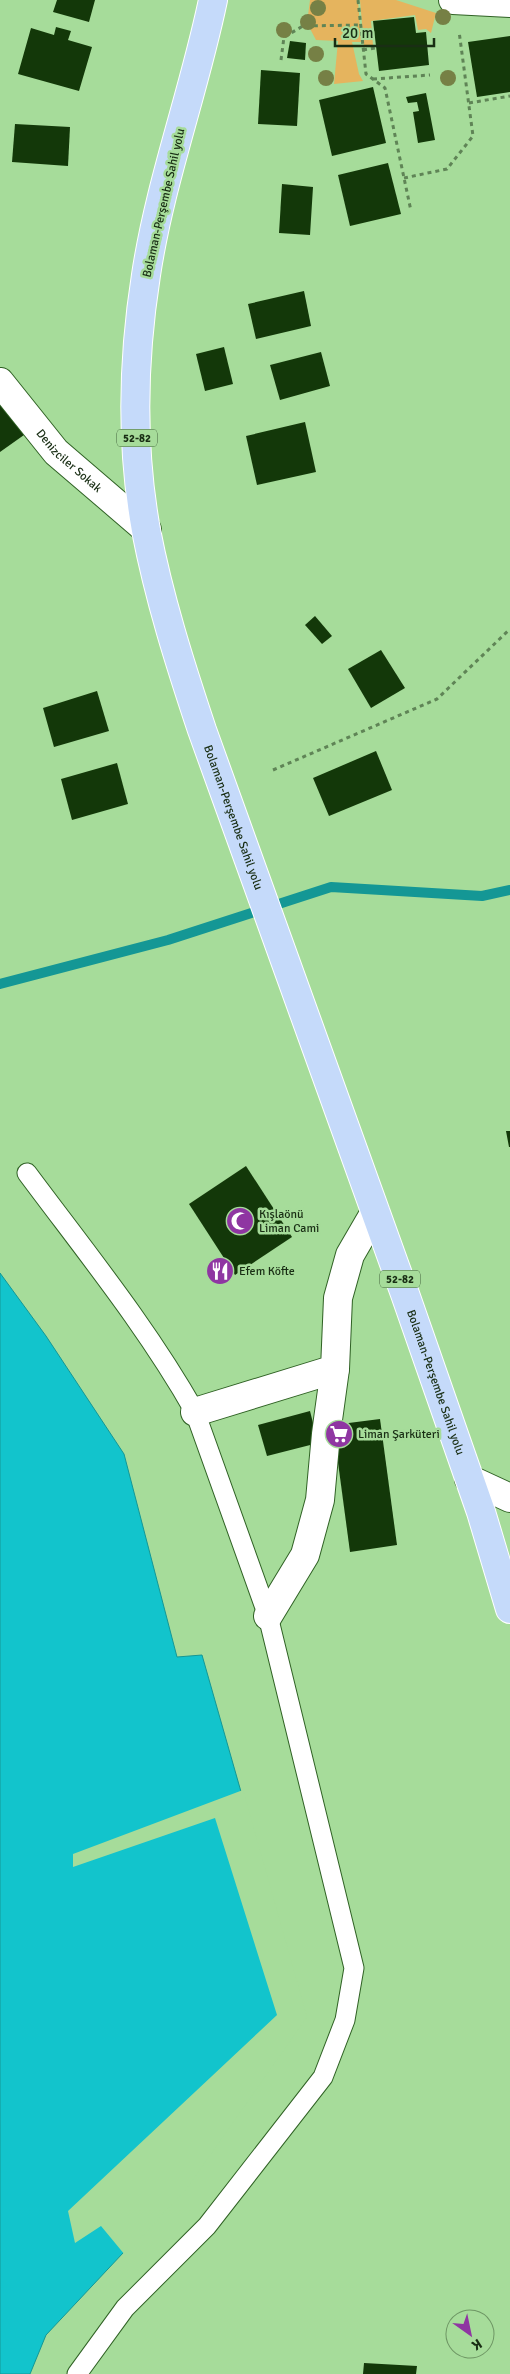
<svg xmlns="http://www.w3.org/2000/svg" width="510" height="2374" viewBox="0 0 510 2374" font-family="Signika,sans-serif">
<rect width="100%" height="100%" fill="#a6dc9a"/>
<g fill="#e5b45e">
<path d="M310 0H358L361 42H352L359 74 363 81 334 84 338 41 316 40 307 23Z"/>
<path d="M360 0H396L436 13 431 33 426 29 418 30 415 15 371 21 373 45 364 47Z"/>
</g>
<path fill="#12c4cc" stroke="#149795" d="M0 1273 46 1336 124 1454 177 1657 202 1655 305 2016 185 2187 46 2335 30 2374H0Z"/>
<path fill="#a6dc9a" d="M243 1790 307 2017 187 2188 125 2255 101 2226 75 2243 68 2211 277 2015 215 1818 73 1867V1854Z"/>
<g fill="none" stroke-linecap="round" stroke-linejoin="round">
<path stroke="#149795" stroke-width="10" d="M0 984 168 940 331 887 482 896 510 890"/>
</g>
<g fill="#133809">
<path d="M57 0H95L89 22 53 12Z"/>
<path d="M414 17 416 33 426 32 429 65 379 71 373 21Z"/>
<path d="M56 27 71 31 68 40 92 47 79 91 18 74 31 28 54 35Z"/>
<path d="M510 36V92L477 97 468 42Z"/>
<path d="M290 41 306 43 305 60 287 58Z"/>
<path d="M261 70 300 73 297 126 258 124Z"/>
<path d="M373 87 386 143 332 156 319 100Z"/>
<path d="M426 93 435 140 418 143 413 112 419 111 417 102 408 103 406 97Z"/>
<path d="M15 124 70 127 68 166 12 162Z"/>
<path d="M388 163 401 214 350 226 338 175Z"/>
<path d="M282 184 313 187 310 235 279 233Z"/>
<path d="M304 291 311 326 256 339 248 304Z"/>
<path d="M224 347 233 384 205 391 196 354Z"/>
<path d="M321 352 330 386 280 400 270 365Z"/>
<path d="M0 402 24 435 0 452Z"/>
<path d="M305 422 316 472 257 485 246 436Z"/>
<path d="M315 616 332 636 322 644 305 625Z"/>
<path d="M381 650 405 688 371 708 348 669Z"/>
<path d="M97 691 109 731 54 747 43 708Z"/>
<path d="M376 751 392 790 329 816 313 778Z"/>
<path d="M117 763 128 804 72 820 61 779Z"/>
<path d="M506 1131H510V1147H509Z"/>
<path d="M246 1166 292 1237 235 1275 189 1204Z"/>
<path d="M310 1411 318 1443 267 1456 258 1425Z"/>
<path d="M380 1419 397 1545 350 1552 333 1425Z"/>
<path d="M364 2363 417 2366 416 2374H363Z"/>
</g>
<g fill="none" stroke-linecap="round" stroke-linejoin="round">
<g stroke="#306225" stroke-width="21">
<path id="service" d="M27 1173C85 1251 147 1327 195 1412L268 1616 354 1968 345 2020 323 2077 207 2226 125 2308 77 2374"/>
</g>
<g stroke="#306225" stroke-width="30">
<g id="minor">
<path id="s1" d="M0 382 56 452 147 530"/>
<path d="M195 1412 335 1369 338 1298 350 1255 375 1212"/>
<path d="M268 1616 305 1555 320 1500 326 1434 335 1369"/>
</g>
</g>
<g stroke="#306225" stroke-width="30">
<g id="tertiary">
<path d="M453 0 510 3"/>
<path d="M469 1479 510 1498"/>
</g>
</g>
<g stroke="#fff" stroke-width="30">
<g id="primary">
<path id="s2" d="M213 0C194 92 160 182 146 275 133 358 131 447 146 530 159 598 180 664 202 730L405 1294 481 1512 510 1609"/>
</g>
</g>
<g stroke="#5f8456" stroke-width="3" stroke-dasharray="4 4" stroke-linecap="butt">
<path d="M358 0 366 74 385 88 411 211"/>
<path d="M363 50 375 48"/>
<path d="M281 60 284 37 303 26 360 25"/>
<path d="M373 79 430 75"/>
<path d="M469 103 510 96"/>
<path d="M404 178 447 169 473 136 459 31"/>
<path d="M273 770 437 699 510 629"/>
</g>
<use href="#service" stroke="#fff" stroke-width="19"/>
<use href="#minor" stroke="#fff" stroke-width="28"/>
<use href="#tertiary" stroke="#fff" stroke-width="28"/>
<use href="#primary" stroke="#c5dafa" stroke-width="28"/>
</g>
<g fill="#768045">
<circle cx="318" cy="8" r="8"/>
<circle cx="443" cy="17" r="8"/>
<circle cx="308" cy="22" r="8"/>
<circle cx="284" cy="30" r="8"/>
<circle cx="316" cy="54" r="8"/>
<circle cx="326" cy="78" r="8"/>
<circle cx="448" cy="78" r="8"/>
</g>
<defs>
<g id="mosque-disc" transform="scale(1.4375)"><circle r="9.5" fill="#8f36a2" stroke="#a6dc9a"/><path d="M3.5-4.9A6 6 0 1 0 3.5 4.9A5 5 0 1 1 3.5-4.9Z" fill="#fff"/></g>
<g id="restaurant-disc" transform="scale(1.4375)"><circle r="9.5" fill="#8f36a2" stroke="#a6dc9a"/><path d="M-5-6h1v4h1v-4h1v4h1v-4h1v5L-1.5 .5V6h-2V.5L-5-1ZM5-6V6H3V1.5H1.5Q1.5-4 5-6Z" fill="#fff"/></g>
<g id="supermarket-disc" transform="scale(1.4375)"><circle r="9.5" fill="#8f36a2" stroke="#a6dc9a"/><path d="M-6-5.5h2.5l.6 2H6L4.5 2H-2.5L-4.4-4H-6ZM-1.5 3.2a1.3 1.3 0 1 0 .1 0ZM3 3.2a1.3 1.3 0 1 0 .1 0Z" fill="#fff"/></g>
</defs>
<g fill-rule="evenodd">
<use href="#mosque-disc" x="240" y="1221"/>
<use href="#restaurant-disc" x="220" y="1271"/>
<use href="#supermarket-disc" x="339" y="1434"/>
</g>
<g text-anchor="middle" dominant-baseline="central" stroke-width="5" stroke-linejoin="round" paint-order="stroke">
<g fill="#a6dc9a" stroke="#43623c" stroke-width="1">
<rect x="117" y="429.5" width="40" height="17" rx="4"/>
<rect x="380" y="1270.5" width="40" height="17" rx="4"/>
</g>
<g font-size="11" font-weight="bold" fill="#192e14">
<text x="137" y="438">52-82</text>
<text x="400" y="1279">52-82</text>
</g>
<g font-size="12" fill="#192e14" stroke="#a6dc9a">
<text transform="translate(164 203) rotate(-77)">Bolaman-Perşembe Sahil yolu</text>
<text stroke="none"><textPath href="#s1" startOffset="105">Denizciler Sokak</textPath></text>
<text stroke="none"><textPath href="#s2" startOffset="840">Bolaman-Perşembe Sahil yolu</textPath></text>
<text stroke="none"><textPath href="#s2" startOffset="1440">Bolaman-Perşembe Sahil yolu</textPath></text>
</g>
<g font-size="12" fill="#192e14" stroke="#a6dc9a" text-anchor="start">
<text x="259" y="1214">Kışlaönü<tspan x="259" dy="14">Liman Cami</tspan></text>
<text x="239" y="1271">Efem Köfte</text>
<text x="358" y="1434">Liman Şarküteri</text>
</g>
</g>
<g transform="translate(470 2334) rotate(147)"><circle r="24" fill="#a6dc9a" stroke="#6e9664"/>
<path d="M0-4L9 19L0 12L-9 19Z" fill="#8f36a2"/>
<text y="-8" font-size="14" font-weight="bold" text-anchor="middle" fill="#192e14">K</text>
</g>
<path d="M335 38v8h99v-8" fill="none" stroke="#192e14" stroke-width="2.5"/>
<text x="342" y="38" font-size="15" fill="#192e14" stroke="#a6dc9a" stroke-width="4" paint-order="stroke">20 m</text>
</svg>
